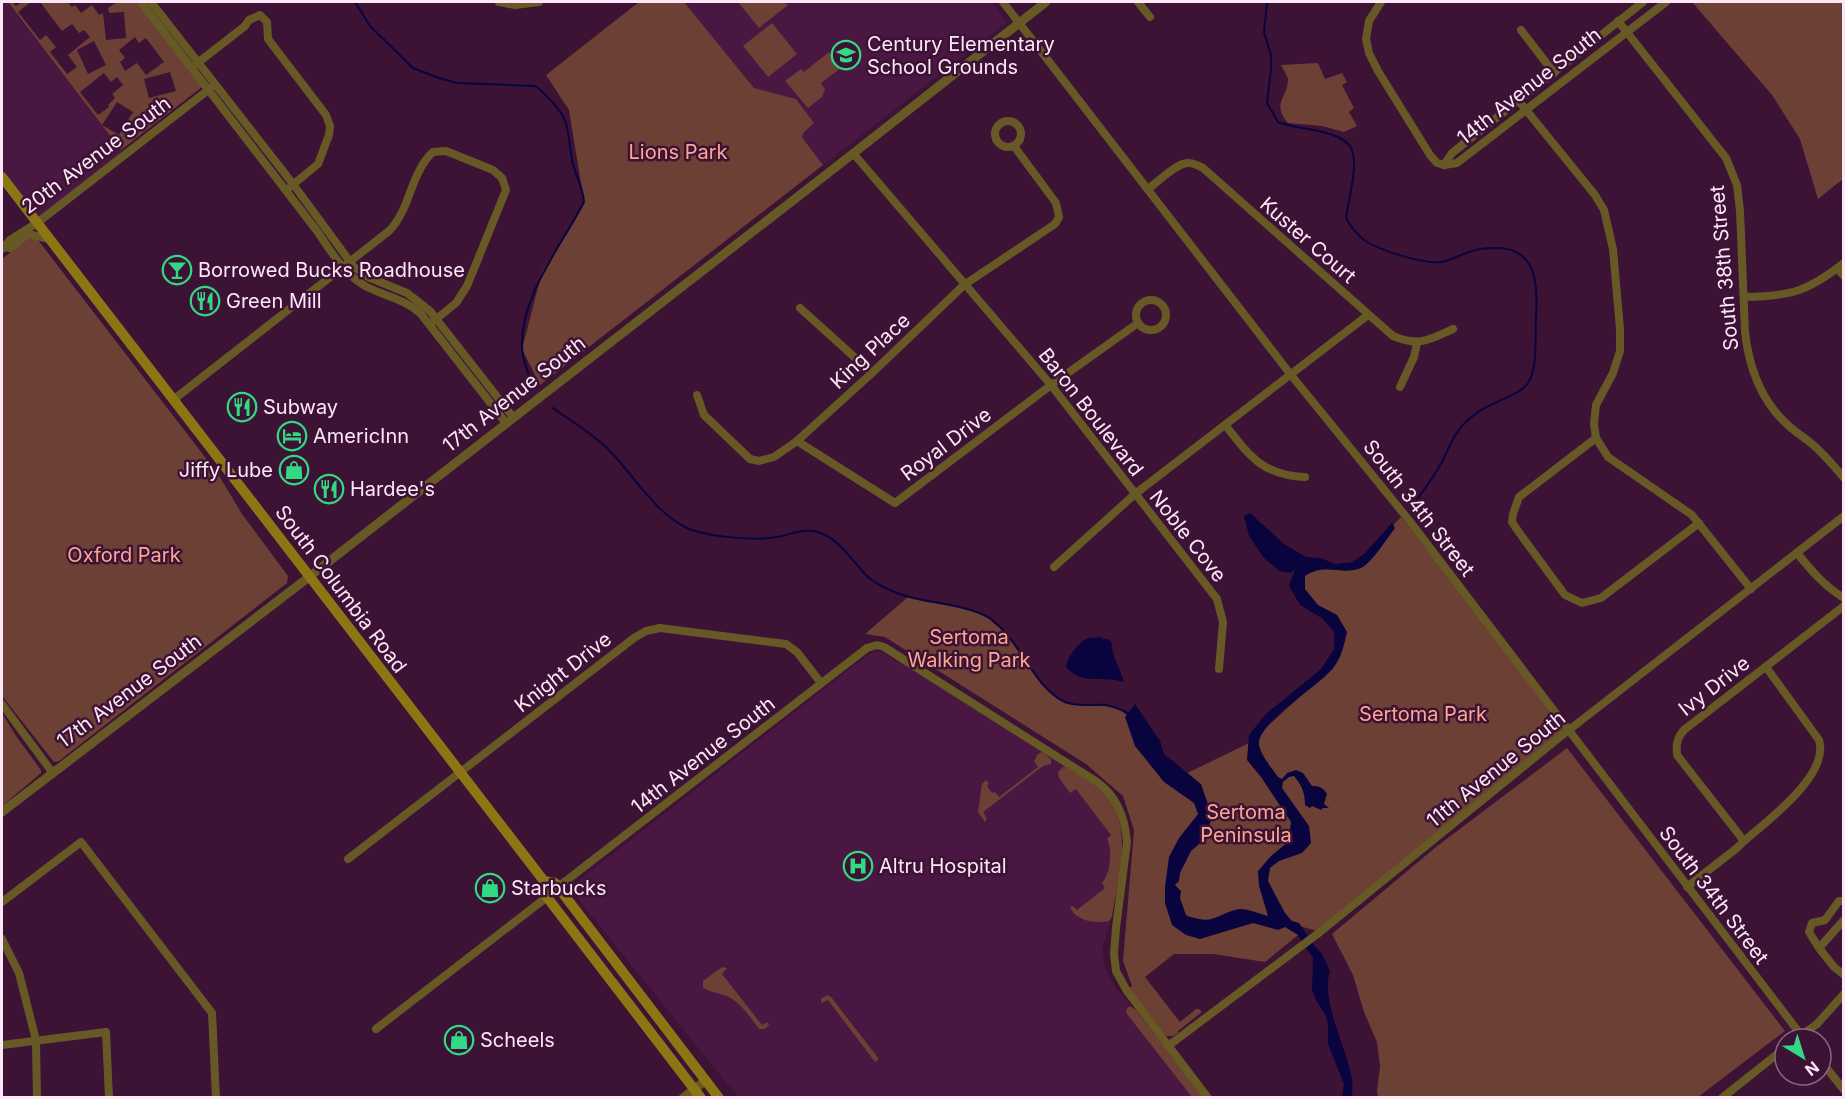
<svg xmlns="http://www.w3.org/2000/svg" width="1845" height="1099" viewBox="0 0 1845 1099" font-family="Inter,sans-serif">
<rect width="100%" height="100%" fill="#3c1235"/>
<g fill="#491741">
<path d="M2 2H7L125 155 37 223 2 177Z"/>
<path d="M684 2H991L1007 22 823 165 802 136 804 132 796 99 754 88Z"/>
<path d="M875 652H881L910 668 1087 780 1096 786 1108 798 1115 809 1122 848 1111 921 1102 949 1105 967 1116 988 1207 1097H738L577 898 572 891V887L574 884 869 654Z"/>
</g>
<g fill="#6d4035" fill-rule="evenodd">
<path d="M8 2H12L16 6 22 2H31L18 12 40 40 46 35 56 47 50 52 67 74 77 67 68 55 90 37 84 30 79 33 72 24 62 31 40 2H68L72 7 75 5 81 13 92 5 99 15 103 13 106 40 126 38 124 12 109 13 108 8 117 2H137L202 87 121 150ZM135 37 139 43 146 38 164 62 146 75 137 63 125 71 120 62 125 58 119 50ZM94 41 106 65 88 74 77 50ZM170 72 176 91 149 98 144 79ZM104 73 111 82 117 77 123 85 112 94 115 98 108 105 109 107 98 115 80 92ZM117 102 133 112 119 135 102 125Z"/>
<path d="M639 2H684L754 88 796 99 814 123 804 132 802 137 823 165 540 385 522 349 542 272 584 202 569 110 546 75Z"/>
<path d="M738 2H785L788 5 759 28Z"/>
<path d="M1692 2H1843V179L1818 199 1800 139 1772 95Z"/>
<path d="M772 23 797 54 768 77 743 46Z"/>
<path d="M829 52 841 68 821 83 825 89 822 97 808 108 785 81 801 69 804 72Z"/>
<path d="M1318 63 1325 79 1342 73 1347 82 1342 85 1354 108 1349 112 1357 126 1344 132 1322 126 1288 123C1271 103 1288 97 1288 79 1287 75 1283 69 1281 65Z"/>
<path d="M27 239H33L38 240 218 474 242 514 288 576 287 583 59 761 54 762 2 696V259Z"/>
<path d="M1401 517 1569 730 1320 932 1286 922 1298 935 1265 962 1213 954H1174L1145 977 1180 1022 1196 1009H1199L1202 1012 1178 1031V1033L1173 1036H1166L1129 988 1132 986 1123 961 1134 830 1123 796 1086 764 885 637 865 634 908 597 970 609 986 617 1009 635 1037 676 1052 694 1066 703 1117 707 1149 734 1173 780 1249 743 1326 673 1341 634 1294 588 1302 566 1341 567 1362 558Z"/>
<path d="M2 713 16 736 41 770V773L2 806Z"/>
<path d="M1567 748 1785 1031 1698 1097H1378L1377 1091 1380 1066 1377 1042 1364 1012 1353 975 1332 934 1436 847Z"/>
<path d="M1042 752 1051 759V764L1043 766 983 812 987 819 985 822 978 812 982 784 986 780 989 784 987 786 992 793 995 792 999 797 1038 767 1034 761 1038 754Z"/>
<path d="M1064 766C1078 775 1096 783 1106 795 1134 829 1118 878 1112 917L1109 921C1096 924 1075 921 1070 907L1073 906 1077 910 1105 888 1102 883C1110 875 1113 849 1107 839L1111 835 1076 789 1070 793 1059 778 1058 772Z"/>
<path d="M722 967 727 968 722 974 762 1025 768 1022 769 1025 765 1029H759C750 1017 741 1003 727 996 719 993 710 992 703 988V981Z"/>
<path d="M827 995 831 997 879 1059 875 1062 828 1000 822 1003 821 1002V999Z"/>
<path d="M1130 1006 1136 1010 1203 1097H1192L1127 1014 1126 1010Z"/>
</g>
<g fill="#0a043e">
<path d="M1250 513 1284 544 1306 557 1320 558 1336 564 1352 562 1364 554 1392 523 1395 528C1388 537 1371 564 1361 568 1341 576 1325 562 1305 576V589L1318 605 1337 615 1347 632C1344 645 1342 656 1334 667 1321 685 1256 723 1259 745 1261 756 1272 768 1278 777L1282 779 1287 773 1296 770 1303 773 1312 786C1319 786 1323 787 1327 794L1324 804 1329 808H1323L1321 810 1312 806 1310 808 1305 805C1305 794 1302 785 1294 776L1289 777 1283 782 1282 788 1309 826 1311 843 1302 853 1279 861 1270 868 1268 881 1285 913 1292 921 1299 923 1314 945 1322 954 1330 971C1320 1000 1347 1048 1352 1079 1353 1085 1352 1092 1352 1097H1342L1344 1084 1328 1044V1024L1326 1016 1316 1000 1312 990 1313 958 1298 935 1285 927 1278 930 1253 923 1200 939 1186 935 1172 925 1165 903V887L1169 857 1179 838 1198 814 1194 803 1164 782 1135 746 1125 717 1135 704 1160 741 1164 754 1201 784 1209 807 1211 820 1205 839 1191 851 1180 873 1179 881 1175 885 1181 891 1180 898 1186 915C1191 918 1194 917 1199 919 1215 923 1223 911 1240 909 1249 909 1260 914 1268 916L1259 886 1258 871 1271 856 1288 842 1291 822 1261 777 1247 760 1249 735 1266 714 1321 669 1334 649V632L1323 619 1300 605 1289 586 1295 569 1291 573 1279 571 1264 558 1249 536 1244 516Z"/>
<path d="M1101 637 1103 639H1108C1114 645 1111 640 1112 648 1114 661 1121 670 1124 682 1104 675 1082 686 1066 667 1067 658 1077 644 1086 639 1091 637 1095 638 1101 637Z"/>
</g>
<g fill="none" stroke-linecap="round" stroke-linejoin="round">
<g stroke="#0a043e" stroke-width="2">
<path d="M355 2 370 26 413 68 439 78 457 83 535 86C544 92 563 112 566 123 569 135 570 148 572 160 575 174 583 187 584 202 562 245 520 296 522 347 522 357 527 369 530 379"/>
<path d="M1267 2 1264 32 1271 55V69L1267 103 1278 122C1291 127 1305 128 1319 131 1330 134 1341 136 1349 145 1361 158 1348 201 1346 218 1350 226 1359 237 1367 242 1383 251 1422 264 1441 262 1453 260 1463 253 1475 250 1482 248 1490 248 1498 248 1537 249 1538 285 1536 316 1535 334 1538 369 1528 383 1521 393 1507 397 1497 402 1485 407 1472 415 1463 425 1453 435 1449 448 1443 460 1435 475 1425 489 1415 502"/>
<path d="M553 408C571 421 592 433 608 449 632 473 659 519 692 530 712 537 757 541 777 537 792 534 806 527 821 533 841 541 853 562 867 576 873 582 883 587 890 590 922 605 959 601 990 618 993 620 997 625 1000 627 1023 648 1036 689 1065 702 1076 707 1093 704 1105 705 1114 706 1122 710 1130 714"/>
</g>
<g stroke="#675925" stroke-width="8">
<path d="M141 2 317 231C331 251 344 275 367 287 387 297 403 298 421 314L506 423"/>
<path d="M151 2 293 184 354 267 368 277 407 293 430 311 513 417"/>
<path d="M499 2 515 5 539 2"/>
<path d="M1003 2 1291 375 1408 519 1804 1039"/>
<path d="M1138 2 1150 17"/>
<path d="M1381 2 1369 21 1366 39 1369 53 1378 71 1430 155 1437 163 1444 165"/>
<path d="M1618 21 1726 158 1737 185 1740 211 1745 332C1749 368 1762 403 1790 427 1797 433 1805 438 1812 444 1824 454 1834 466 1844 478"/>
<path d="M1521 30 1554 73"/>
<path d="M195 65 245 26 249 20 260 15 267 22 268 39 326 115 330 126 329 135 318 164 290 187"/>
<path d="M1518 100 1595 195 1604 210 1613 249 1620 329V351L1613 373 1596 405 1594 424 1596 438 1608 457 1621 466 1692 515 1751 589"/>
<circle cx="1008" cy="134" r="13"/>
<path d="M853 153 1051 385 1217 599 1223 622 1219 669"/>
<path d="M1444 165 1457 163 1666 2"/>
<path d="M1444 165 1452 153 1643 2"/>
<path d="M1148 189C1158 182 1177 162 1189 163 1194 163 1199 166 1203 168L1393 336C1419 347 1429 340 1453 329"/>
<path d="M5 247 10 248 28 234 49 239"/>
<path d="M2 249 10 240 37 223 212 87"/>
<path d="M1837 268 1844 276"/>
<path d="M1745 297C1791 296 1807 292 1844 263"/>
<circle cx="1151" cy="315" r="15"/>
<path d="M800 308 872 373"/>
<path d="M1400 387 1414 357 1417 343"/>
<path d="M697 395 704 415 750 459 759 461 774 457 797 441 872 373 964 285 1055 224 1059 217 1056 203 1014 146"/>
<path d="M173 400 389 231C411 209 410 173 433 152L446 151 493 170 502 178 506 190 467 286 456 303 430 324"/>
<path d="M1226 426C1250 457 1263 475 1305 477"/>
<path d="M1596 438 1519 497 1513 514 1512 522 1518 531 1565 595 1582 603 1601 598 1699 523"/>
<path d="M797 441 895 503 1051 385 1138 323"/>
<path d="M1797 553C1811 570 1824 586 1844 598"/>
<path d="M1054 567 1135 494 1368 315"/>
<path d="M2 704 52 772"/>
<path d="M1744 841 1677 755C1676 744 1677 738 1684 730L1844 606"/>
<path d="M348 859 634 638 646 631 660 628 786 644 797 652 821 683"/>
<path d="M558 887 867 648 877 645 884 647 1097 782C1117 796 1125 818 1127 842L1116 928 1114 954 1116 971 1127 991 1208 1098"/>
<path d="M1687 887 1737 848 1744 841C1767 821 1830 775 1819 740L1766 667"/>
<path d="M2 902 81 842 212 1013 216 1098"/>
<path d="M1844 920 1819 948 1834 967 1844 975"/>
<path d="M2 939 19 973 36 1040 37 1098"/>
<path d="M1819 948 1809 932 1812 923 1825 920 1839 901H1844"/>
<path d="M376 1029 547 897"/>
<path d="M1796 1039 1817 1024 1844 994"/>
<path d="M2 1045 106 1032 109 1098"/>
<path d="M1168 1046 1320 932 1560 737 1844 516"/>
<path d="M1821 1061 1844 1090"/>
<path d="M1722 1098 1785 1048"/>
</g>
<g stroke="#675925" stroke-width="9">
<path d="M2 812 309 577 841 163 1046 2"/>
<path d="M683 1098 706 1080"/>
</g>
<g stroke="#8c7613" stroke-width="10">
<path d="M2 177 544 881 555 883 558 887 719 1098"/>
<path d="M544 881 543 892 701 1098"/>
</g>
</g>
<defs>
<g id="school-ring" transform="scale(1.5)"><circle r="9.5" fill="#3c1235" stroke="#32d882" stroke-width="1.5"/><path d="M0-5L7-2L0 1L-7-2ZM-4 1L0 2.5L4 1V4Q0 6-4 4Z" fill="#32d882"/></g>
<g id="bar-ring" transform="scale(1.5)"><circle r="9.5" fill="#3c1235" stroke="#32d882" stroke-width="1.5"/><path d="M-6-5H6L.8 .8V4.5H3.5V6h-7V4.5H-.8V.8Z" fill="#32d882"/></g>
<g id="restaurant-ring" transform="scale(1.5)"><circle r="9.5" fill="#3c1235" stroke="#32d882" stroke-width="1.5"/><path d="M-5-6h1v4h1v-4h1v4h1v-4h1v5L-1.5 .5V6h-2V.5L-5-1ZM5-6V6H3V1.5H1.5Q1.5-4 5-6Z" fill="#32d882"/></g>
<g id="hotel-ring" transform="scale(1.5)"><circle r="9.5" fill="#3c1235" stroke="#32d882" stroke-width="1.5"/><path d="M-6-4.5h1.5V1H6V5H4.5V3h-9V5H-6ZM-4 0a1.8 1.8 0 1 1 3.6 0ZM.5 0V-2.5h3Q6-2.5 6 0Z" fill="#32d882"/></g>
<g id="shop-ring" transform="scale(1.5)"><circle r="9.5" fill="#3c1235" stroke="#32d882" stroke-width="1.5"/><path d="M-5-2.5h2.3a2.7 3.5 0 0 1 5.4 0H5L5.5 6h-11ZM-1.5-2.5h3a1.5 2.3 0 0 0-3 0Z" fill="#32d882"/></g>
<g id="hospital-ring" transform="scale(1.5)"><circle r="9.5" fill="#3c1235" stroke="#32d882" stroke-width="1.5"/><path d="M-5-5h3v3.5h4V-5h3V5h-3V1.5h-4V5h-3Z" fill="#32d882"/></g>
</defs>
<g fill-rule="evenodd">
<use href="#school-ring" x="846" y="55"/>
<use href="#bar-ring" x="177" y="270"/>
<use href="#restaurant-ring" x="205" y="301"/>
<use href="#restaurant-ring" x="242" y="407"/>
<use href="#hotel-ring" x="292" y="436"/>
<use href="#shop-ring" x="294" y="470"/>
<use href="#restaurant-ring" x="329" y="489"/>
<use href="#hospital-ring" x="858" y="866"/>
<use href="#shop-ring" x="490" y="888"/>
<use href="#shop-ring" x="459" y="1040"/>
</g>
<g text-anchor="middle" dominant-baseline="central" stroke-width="5" stroke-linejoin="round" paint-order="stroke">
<g font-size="20" fill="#fde6f7" stroke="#3c1235" text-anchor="start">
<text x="867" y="44">Century Elementary<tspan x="867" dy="23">School Grounds</tspan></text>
<text x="198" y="270">Borrowed Bucks Roadhouse</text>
<text x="226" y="301">Green Mill</text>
<text x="263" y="407">Subway</text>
<text x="313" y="436">AmericInn</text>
<text x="273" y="470" text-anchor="end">Jiffy Lube</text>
<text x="350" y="489">Hardee's</text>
<text x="879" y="866">Altru Hospital</text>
<text x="511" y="888">Starbucks</text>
<text x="480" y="1040">Scheels</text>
</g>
<g font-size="20" fill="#fde6f7" stroke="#3c1235">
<text transform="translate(1529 86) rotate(-38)">14th Avenue South</text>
<text transform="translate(96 155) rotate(-37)">20th Avenue South</text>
<text transform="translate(1308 240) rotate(41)">Kuster Court</text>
<text transform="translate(1724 268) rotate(-95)">South 38th Street</text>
<text transform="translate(870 351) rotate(-43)">King Place</text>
<text transform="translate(514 394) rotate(-38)">17th Avenue South</text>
<text transform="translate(1091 412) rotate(52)">Baron Boulevard</text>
<text transform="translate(946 444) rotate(-37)">Royal Drive</text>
<text transform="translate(1419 508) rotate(52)">South 34th Street</text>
<text transform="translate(1188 536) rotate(52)">Noble Cove</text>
<text transform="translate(341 589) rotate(53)">South Columbia Road</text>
<text transform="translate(563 672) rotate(-38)">Knight Drive</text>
<text transform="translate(1714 686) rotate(-38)">Ivy Drive</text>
<text transform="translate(129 691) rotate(-37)">17th Avenue South</text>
<text transform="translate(703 755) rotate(-38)">14th Avenue South</text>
<text transform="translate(1496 769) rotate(-39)">11th Avenue South</text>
<text transform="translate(1714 895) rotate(53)">South 34th Street</text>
</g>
<g font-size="20" fill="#fda791" stroke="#3c1235">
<text x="678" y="152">Lions Park</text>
<text x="124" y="555">Oxford Park</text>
<text x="969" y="637">Sertoma<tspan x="969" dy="23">Walking Park</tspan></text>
<text x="1423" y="714">Sertoma Park</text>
<text x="1246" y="812">Sertoma<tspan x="1246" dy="23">Peninsula</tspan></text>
</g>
</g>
<rect width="1845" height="1099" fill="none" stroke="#fde6f7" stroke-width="6"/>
<g transform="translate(1803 1057) rotate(142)"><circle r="28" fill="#3c1235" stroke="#896783" stroke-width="1.5"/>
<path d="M0-4.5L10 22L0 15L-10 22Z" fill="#32d882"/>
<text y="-9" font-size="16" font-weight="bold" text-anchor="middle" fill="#fde6f7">N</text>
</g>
</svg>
